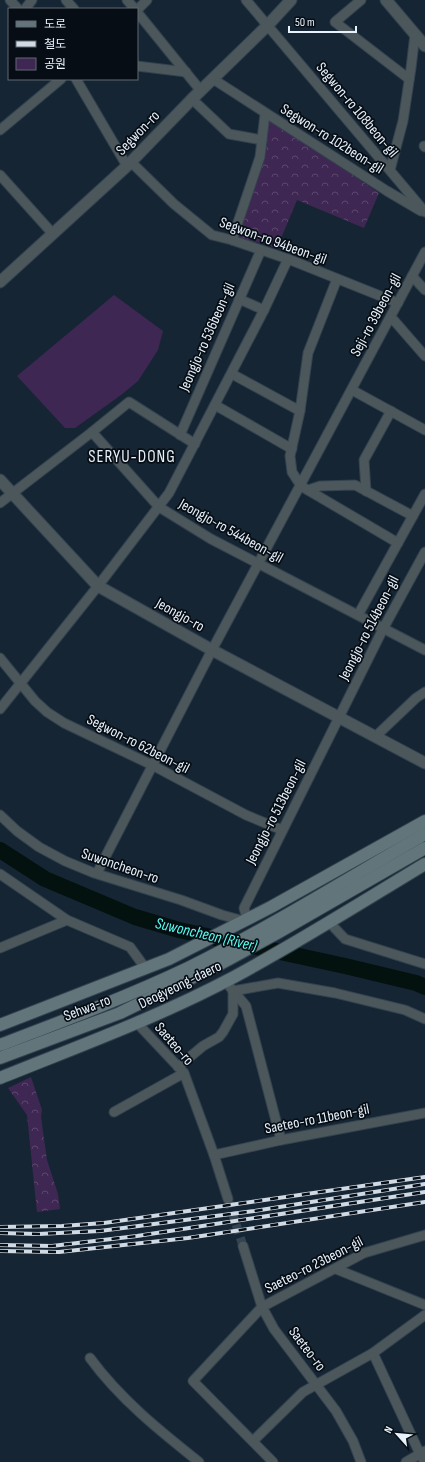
<svg xmlns="http://www.w3.org/2000/svg" width="425" height="1462" viewBox="0 0 425 1462" font-family="'Sofia Sans Condensed','Noto Sans KR',sans-serif">
<defs>
<pattern id="forest-crowns" width="20" height="18" patternUnits="userSpaceOnUse"><rect width="20" height="18" fill="#3f2753"/><path d="M2 6a3 3 0 1 1 6 0M12 15a3 3 0 1 1 6 0" fill="none" stroke="#5b476d"/></pattern>
</defs>
<rect width="100%" height="100%" fill="#152533"/>
<path fill="#3f2753" d="M114 295 163 331 158 350 138 381 121 395 75 428H65L17 376Z"/>
<g fill="url(#forest-crowns)">
<path d="M268 118 379 193 364 228 297 200 277 248 236 236Z"/>
<path d="M31 1077 42 1110 41 1117 47 1160 58 1194 60 1209 37 1212 27 1115 8 1088Z"/>
</g>
<g fill="none" stroke-linecap="round" stroke-linejoin="round">
<path stroke="#03110f" stroke-width="16" d="M0 850 45 879 135 917 179 930 345 966 416 983 425 987"/>
<path stroke="#354451" stroke-width="9" stroke-dasharray="9 4.5" stroke-linecap="butt" d="M228 1199 243 1246"/>
<g stroke="#33424f" stroke-width="11">
<g id="minor">
<path d="M10 0 18 9"/>
<path d="M66 0 74 9"/>
<path d="M127 0 135 9"/>
<path d="M246 0 425 212"/>
<path d="M361 0 335 22 409 79"/>
<path d="M25 9 32 0"/>
<path d="M137 10 147 0"/>
<path d="M137 12 201 91"/>
<path d="M137 66 186 72"/>
<path d="M76 79 127 166"/>
<path d="M213 79 387 191 421 211"/>
<path d="M192 99 229 134 262 140"/>
<path d="M0 130 61 79"/>
<path d="M424 146 425 147"/>
<path d="M131 162 174 204 212 235 232 240 288 259 398 303"/>
<path d="M390 170 403 121 411 68 415 34"/>
<path d="M0 175 53 234"/>
<path d="M232 240 260 157 265 114"/>
<path d="M412 276 425 290"/>
<path d="M337 279 308 353 300 411 290 456 292 472 301 486 398 543"/>
<path d="M239 299 264 310"/>
<path d="M391 317 425 356"/>
<path d="M232 374 300 411"/>
<path d="M352 390 425 430"/>
<path d="M215 405 292 449"/>
<path d="M92 432 129 402 195 444"/>
<path d="M180 435 261 250"/>
<path d="M308 490 320 486 355 485 413 516"/>
<path d="M366 491 364 460 391 411"/>
<path d="M0 503 92 432 159 507 211 539 425 650"/>
<path d="M358 615 425 494"/>
<path d="M0 658 35 701 47 712 64 723 152 765 246 815 282 830"/>
<path d="M0 709 98 586 169 493 264 310 288 259"/>
<path d="M375 737 416 698 425 692"/>
<path d="M0 815 17 831 39 847 65 861 94 873 181 900 222 915 244 921"/>
<path d="M97 873 212 650 425 252"/>
<path d="M0 874 67 920 130 947 146 969"/>
<path d="M247 919 244 908 383 629 425 552"/>
<path d="M329 922 345 939 425 964"/>
<path d="M0 948 67 920"/>
<path d="M230 987 246 1006 281 1140"/>
<path d="M233 991 278 983 335 993 405 1010 425 1019"/>
<path d="M137 1023 184 1073 214 1155 228 1199"/>
<path d="M178 1067 203 1046 219 1037 223 1032 233 1014V991"/>
<path d="M114 1112 184 1073"/>
<path d="M214 1155 281 1140 425 1113"/>
<path d="M243 1246 262 1307 274 1329 336 1411 353 1441 361 1462"/>
<path d="M336 1269 425 1305"/>
<path d="M373 1353 420 1454 425 1462"/>
<path d="M90 1358C120 1399 160 1431 199 1462"/>
<path d="M253 1441 303 1392 373 1353 425 1315"/>
<path d="M273 1462 193 1381 262 1307 364 1253 425 1235"/>
<path d="M406 1462 425 1451"/>
</g>
</g>
<g stroke="#33424f" stroke-width="13">
<g id="tertiary">
<path d="M386 0 425 46"/>
<path d="M0 282 127 166 192 99 267 26 291 0"/>
<path d="M0 480 98 586 212 650 425 763"/>
</g>
</g>
<g stroke="#33424f" stroke-width="14">
<g id="secondary">
<path d="M0 1025 169 959 271 907 425 821"/>
<path d="M0 1045C63 1021 127 997 188 968 269 928 347 879 425 834"/>
<path d="M0 1058 120 1013 220 964 279 932 425 848"/>
<path d="M0 1078C79 1046 159 1017 234 977 299 942 362 902 425 864"/>
</g>
</g>
<use href="#minor" stroke="#4c575b" stroke-width="9"/>
<use href="#tertiary" stroke="#4c575b" stroke-width="11"/>
<use href="#secondary" stroke="#62757a" stroke-width="12"/>
<g stroke="#cfdae4" stroke-width="4">
<g id="rail">
<path d="M0 1227 62 1226 104 1223 425 1177"/>
<path d="M0 1233 38 1234 100 1231 254 1211 425 1184"/>
<path d="M0 1245 52 1246 137 1236 425 1192"/>
<path d="M0 1251 59 1252 188 1238 425 1202"/>
</g>
</g>
<use href="#rail" stroke="#070d14" stroke-width="2.5" stroke-dasharray="8" stroke-linecap="butt"/>
</g>
<g text-anchor="middle" dominant-baseline="central" stroke-width="3.5" stroke-linejoin="round" paint-order="stroke">
<g font-size="15" fill="#e8f2fc" stroke="#070d14">
<text transform="translate(357 110) rotate(50)">Segwon-ro 108beon-gil</text>
<text transform="translate(138 133) rotate(-46)">Segwon-ro</text>
<text transform="translate(332 139) rotate(32)">Segwon-ro 102beon-gil</text>
<text transform="translate(273 241) rotate(20)">Segwon-ro 94beon-gil</text>
<text transform="translate(376 315) rotate(-62)">Seji-ro 39beon-gil</text>
<text transform="translate(207 337) rotate(-66)">Jeongjo-ro 536beon-gil</text>
<text transform="translate(231 531) rotate(29)">Jeongjo-ro 544beon-gil</text>
<text transform="translate(180 615) rotate(29)">Jeongjo-ro</text>
<text transform="translate(369 628) rotate(-63)">Jeongjo-ro 514beon-gil</text>
<text transform="translate(138 744) rotate(27)">Segwon-ro 62beon-gil</text>
<text transform="translate(276 812) rotate(-63)">Jeongjo-ro 513beon-gil</text>
<text transform="translate(120 866) rotate(19)">Suwoncheon-ro</text>
<text transform="translate(180 985) rotate(-26)">Deogyeong-daero</text>
<text transform="translate(87 1008) rotate(-21)">Sehwa-ro</text>
<text transform="translate(174 1044) rotate(49)">Saeteo-ro</text>
<text transform="translate(317 1119) rotate(-11)">Saeteo-ro 11beon-gil</text>
<text transform="translate(314 1265) rotate(-27)">Saeteo-ro 23beon-gil</text>
<text transform="translate(307 1349) rotate(53)">Saeteo-ro</text>
</g>
<g font-size="16" font-style="italic" fill="#55feed" stroke="#070d14">
<text transform="translate(206 935) rotate(13)">Suwoncheon (River)</text>
</g>
<g font-size="17" letter-spacing="1" fill="#e8f2fc" stroke="#070d14">
<text x="132" y="457">SERYU-DONG</text>
</g>
</g>
<rect x="8" y="8" width="130" height="72" fill="#070d14" stroke="#616971"/>
<rect x="16" y="21" width="20" height="6" fill="#62757a" stroke="#616971"/>
<text x="44" y="28" font-size="12" fill="#e8f2fc">도로</text>
<rect x="16" y="41" width="20" height="6" fill="#cfdae4" stroke="#616971"/>
<text x="44" y="48" font-size="12" fill="#e8f2fc">철도</text>
<rect x="16" y="58" width="20" height="12" fill="#3f2753" stroke="#616971"/>
<text x="44" y="68" font-size="12" fill="#e8f2fc">공원</text>
<g transform="translate(397 1434) rotate(297)" stroke="#070d14" stroke-width="3" paint-order="stroke">
<path d="M0-3L7 15L0 10L-7 15Z" fill="#e8f2fc"/>
<text y="-6" font-size="11" font-weight="bold" text-anchor="middle" fill="#e8f2fc">N</text>
</g>
<path d="M289 26v6h67v-6" fill="none" stroke="#e8f2fc" stroke-width="2"/>
<text x="295" y="26" font-size="12" fill="#e8f2fc" stroke="#070d14" stroke-width="3" paint-order="stroke">50 m</text>
</svg>
